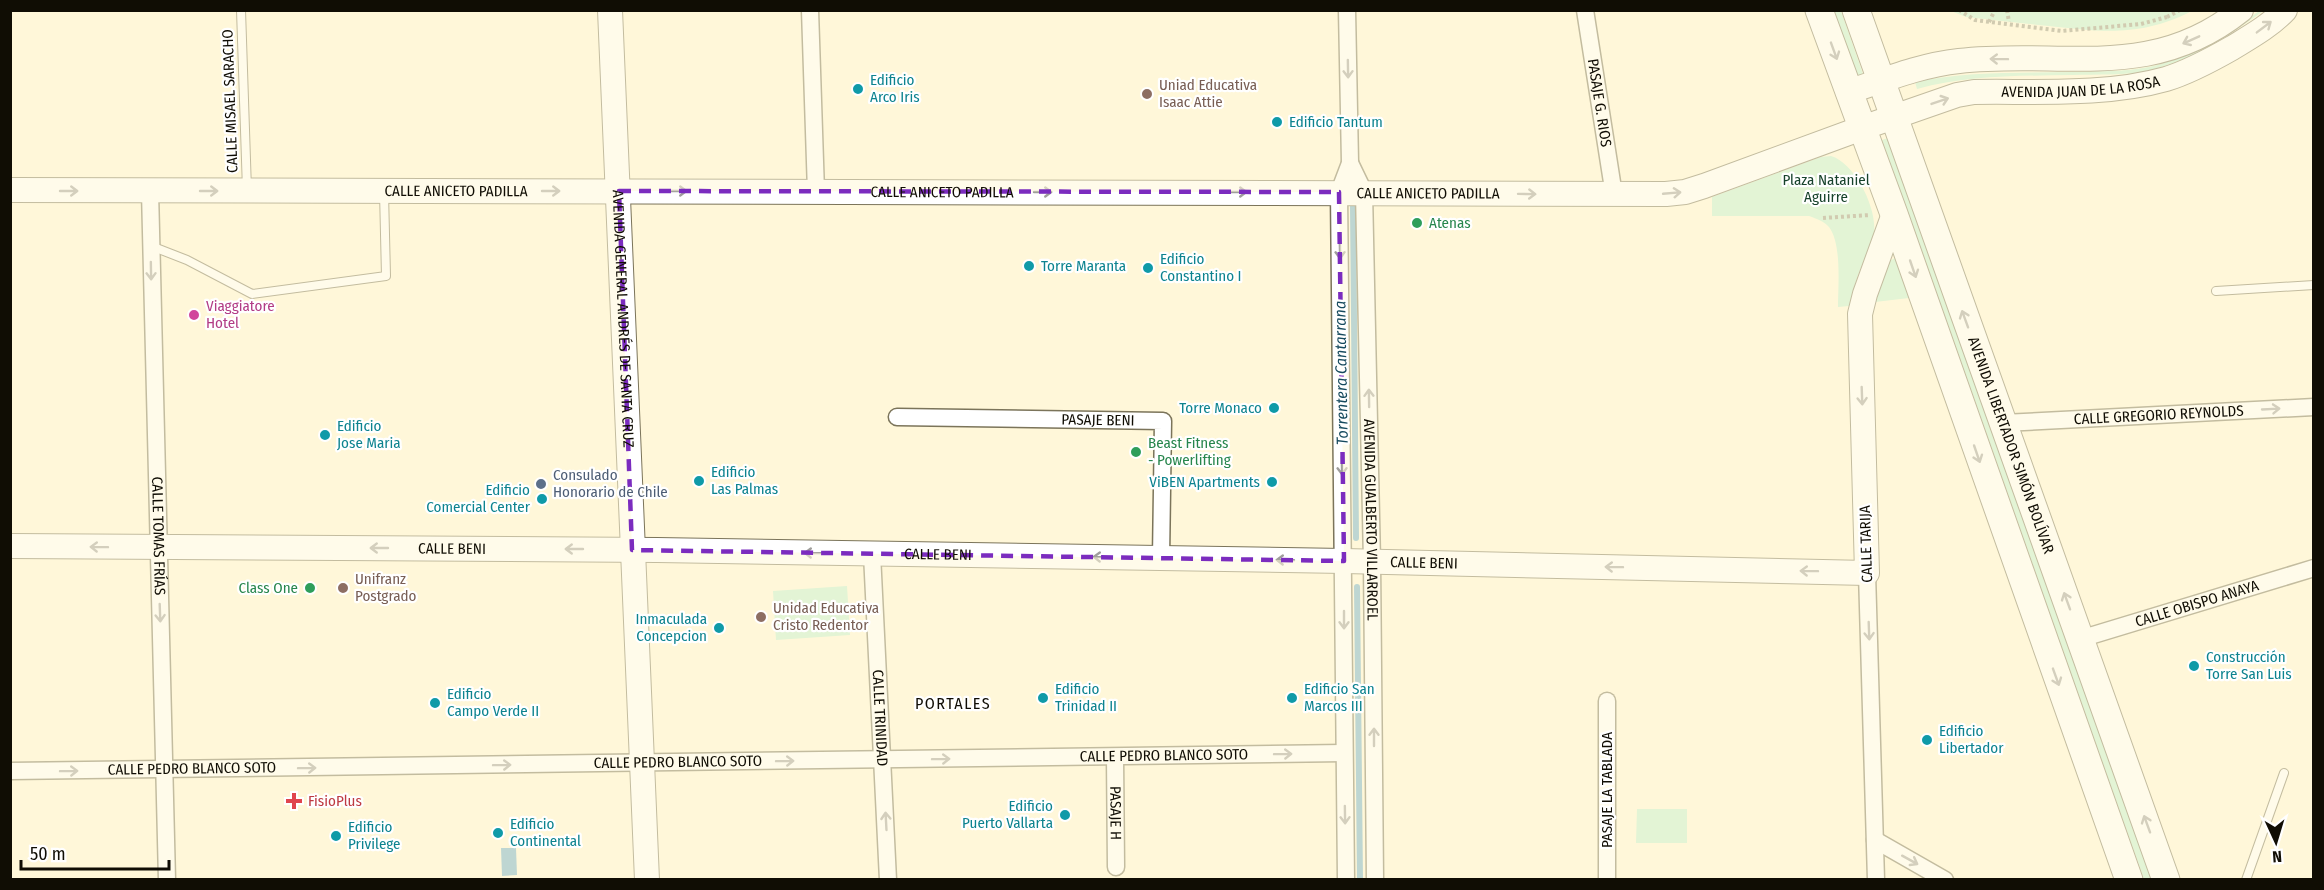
<svg xmlns="http://www.w3.org/2000/svg" width="2324" height="890" viewBox="0 0 2324 890" font-family="'Fira Sans Condensed',sans-serif">
<rect width="100%" height="100%" fill="#fff7d9"/>
<g fill="#c0efd1">
<path d="M1833 11H1841L1863 74 1856 76Z"/>
<path d="M1951 11H2192C2141 37 2103 32 2049 26 2021 23 1994 20 1966 17Z"/>
<path d="M2259 11H2263C2229 36 2192 60 2150 70 2125 76 2098 74 2072 75 2020 76 1968 75 1917 89L1915 82C1967 71 2022 73 2076 72 2100 71 2125 72 2149 67 2190 58 2226 35 2259 11Z"/>
<path d="M1888 138 2152 879H2144C2056 633 1971 386 1882 140Z"/>
<path d="M1831 156C1855 163 1877 208 1874 232 1871 247 1863 261 1858 275 1854 285 1852 296 1849 306L1838 307C1838 286 1842 244 1829 227 1824 221 1817 219 1809 216H1712V197L1821 157Z"/>
<path d="M1895 258 1909 298 1875 302 1888 262Z"/>
<path d="M847 586 850 635 776 640 773 591Z"/>
<path d="M1637 809H1687V843H1636Z"/>
</g>
<path fill="#70aeca" d="M501 848H516L517 875 502 876Z"/>
<g fill="none" stroke-linecap="round" stroke-linejoin="round">
<g stroke="#70aeca" stroke-width="6">
<path d="M1353 207 1356 538"/>
<path d="M1357 587 1360 880"/>
</g>
<g stroke="#7b745a" stroke-width="10">
<g id="service">
<path d="M241 10 247 190"/>
<path d="M151 246 187 260 252 294 386 276 384 192"/>
<path d="M2216 291 2314 285"/>
<path d="M2246 880 2284 773"/>
</g>
</g>
<g stroke="#7b745a" stroke-width="19">
<g id="minor">
<path d="M810 10 816 192"/>
<path id="s1" d="M1585 10 1614 195"/>
<path id="s2" d="M1350 163 1364 192 1372 562 1375 880"/>
<path id="s3" d="M150 191 167 880"/>
<path id="s4" d="M897 417 1163 421 1161 558"/>
<path id="s5" d="M2003 423 2314 407"/>
<path id="s6" d="M872 554 888 880"/>
<path d="M1867 573 1876 880"/>
<path id="s7" d="M2080 639 2314 568"/>
<path d="M1607 701V880"/>
<path id="s8" d="M1115 757 1116 867"/>
<path id="s9" d="M10 771 1344 753"/>
<path d="M1875 840 1945 880"/>
<path d="M1346 880 1339 192 1350 163 1347 10"/>
</g>
</g>
<g stroke="#7b745a" stroke-width="26">
<g id="secondary">
<path id="s10" d="M610 10 647 880"/>
<path d="M1848 92C1884 80 1921 65 1959 61 2062 49 2150 83 2241 10"/>
<path id="s11" d="M10 190 1666 194 1685 192 1704 186 1862 128 1957 95 1974 92C2035 91 2106 96 2166 79 2189 72 2211 60 2232 48 2250 37 2270 26 2285 10"/>
<path id="s12" d="M10 546 657 550 1344 561 1867 573 1860 314 1865 294 1894 214"/>
</g>
</g>
<g stroke="#7b745a" stroke-width="29">
<g id="primary">
<path d="M1819 10 1894 214 2129 880"/>
<path id="s13" d="M1856 10 2166 880"/>
</g>
</g>
<g stroke="#9a947f" stroke-width="4" stroke-dasharray="3 3" stroke-linecap="butt">
<path d="M2007 10 2009 22"/>
<path d="M2167 17 2180 10"/>
<path d="M1989 22 1995 10"/>
<path d="M1823 218 1870 215"/>
</g>
<use href="#service" stroke="#fff" stroke-width="8"/>
<use href="#minor" stroke="#fff" stroke-width="16"/>
<use href="#secondary" stroke="#fff" stroke-width="24"/>
<use href="#primary" stroke="#fff" stroke-width="27"/>
<path stroke="#9a947f" stroke-width="4" stroke-dasharray="3 3" stroke-linecap="butt" d="M1959 10 1975 20 2062 31 2141 24 2167 17"/>
</g>
<defs><path id="oneway-shaft" d="M-6 0H5M1.5-3L5.5 0L1.5 3" fill="none" stroke-width="1.6" stroke-linecap="round" stroke-linejoin="round" transform="scale(1.5)"/></defs>
<g stroke="#9f9e9b">
<use href="#oneway-shaft" transform="translate(2264 27) rotate(-37)"/>
<use href="#oneway-shaft" transform="translate(2191 40) rotate(156)"/>
<use href="#oneway-shaft" transform="translate(1834 51) rotate(70)"/>
<use href="#oneway-shaft" transform="translate(1999 59) rotate(-179)"/>
<use href="#oneway-shaft" transform="translate(1348 69) rotate(89)"/>
<use href="#oneway-shaft" transform="translate(1940 101) rotate(-19)"/>
<use href="#oneway-shaft" transform="translate(69 191)"/>
<use href="#oneway-shaft" transform="translate(209 191)"/>
<use href="#oneway-shaft" transform="translate(551 191)"/>
<use href="#oneway-shaft" transform="translate(678 191)"/>
<use href="#oneway-shaft" transform="translate(1043 192)"/>
<use href="#oneway-shaft" transform="translate(1238 192)"/>
<use href="#oneway-shaft" transform="translate(1672 193) rotate(-5)"/>
<use href="#oneway-shaft" transform="translate(1527 194) rotate(1)"/>
<use href="#oneway-shaft" transform="translate(1340 250) rotate(89)"/>
<use href="#oneway-shaft" transform="translate(1913 269) rotate(71)"/>
<use href="#oneway-shaft" transform="translate(151 271) rotate(89)"/>
<use href="#oneway-shaft" transform="translate(1965 319) rotate(-110)"/>
<use href="#oneway-shaft" transform="translate(1862 396) rotate(88)"/>
<use href="#oneway-shaft" transform="translate(1369 398) rotate(-91)"/>
<use href="#oneway-shaft" transform="translate(2271 409) rotate(-3)"/>
<use href="#oneway-shaft" transform="translate(1977 454) rotate(71)"/>
<use href="#oneway-shaft" transform="translate(1342 466) rotate(89)"/>
<use href="#oneway-shaft" transform="translate(99 547) rotate(-179)"/>
<use href="#oneway-shaft" transform="translate(379 548) rotate(-180)"/>
<use href="#oneway-shaft" transform="translate(574 549) rotate(-180)"/>
<use href="#oneway-shaft" transform="translate(813 553) rotate(-179)"/>
<use href="#oneway-shaft" transform="translate(1102 557) rotate(-179)"/>
<use href="#oneway-shaft" transform="translate(1285 560) rotate(-179)"/>
<use href="#oneway-shaft" transform="translate(1614 567) rotate(-179)"/>
<use href="#oneway-shaft" transform="translate(1809 571) rotate(-179)"/>
<use href="#oneway-shaft" transform="translate(2067 601) rotate(-110)"/>
<use href="#oneway-shaft" transform="translate(160 613) rotate(88)"/>
<use href="#oneway-shaft" transform="translate(1344 620) rotate(90)"/>
<use href="#oneway-shaft" transform="translate(1869 631) rotate(88)"/>
<use href="#oneway-shaft" transform="translate(2056 677) rotate(70)"/>
<use href="#oneway-shaft" transform="translate(1374 737) rotate(-90)"/>
<use href="#oneway-shaft" transform="translate(1283 754) rotate(-1)"/>
<use href="#oneway-shaft" transform="translate(941 759) rotate(-1)"/>
<use href="#oneway-shaft" transform="translate(785 761) rotate(-1)"/>
<use href="#oneway-shaft" transform="translate(502 765) rotate(-1)"/>
<use href="#oneway-shaft" transform="translate(307 768) rotate(-1)"/>
<use href="#oneway-shaft" transform="translate(69 771) rotate(-1)"/>
<use href="#oneway-shaft" transform="translate(1345 815) rotate(89)"/>
<use href="#oneway-shaft" transform="translate(886 821) rotate(-93)"/>
<use href="#oneway-shaft" transform="translate(2147 824) rotate(-110)"/>
<use href="#oneway-shaft" transform="translate(1910 860) rotate(29)"/>
</g>
<path d="M0 0H2324V890H0ZM619 191 1339 192 1344 561 632 550Z" fill="#fff7d9" fill-opacity=".55" fill-rule="evenodd"/>
<path fill="none" stroke="#7b2cbf" stroke-width="4.5" stroke-dasharray="12 8" stroke-linejoin="round" d="M619 191 1339 192 1344 561 632 550Z"/>
<g fill="#0f9aa8" stroke="#fff" stroke-width="2">
<circle cx="858" cy="89" r="6"/>
<circle cx="1277" cy="122" r="6"/>
<circle cx="1029" cy="266" r="6"/>
<circle cx="1148" cy="268" r="6"/>
<circle cx="1274" cy="408" r="6"/>
<circle cx="325" cy="435" r="6"/>
<circle cx="699" cy="481" r="6"/>
<circle cx="1272" cy="482" r="6"/>
<circle cx="542" cy="499" r="6"/>
<circle cx="719" cy="628" r="6"/>
<circle cx="2194" cy="666" r="6"/>
<circle cx="1043" cy="698" r="6"/>
<circle cx="1292" cy="698" r="6"/>
<circle cx="435" cy="703" r="6"/>
<circle cx="1927" cy="740" r="6"/>
<circle cx="1065" cy="815" r="6"/>
<circle cx="498" cy="833" r="6"/>
<circle cx="336" cy="836" r="6"/>
</g>
<g fill="#8d6e63" stroke="#fff" stroke-width="2">
<circle cx="1147" cy="94" r="6"/>
<circle cx="343" cy="588" r="6"/>
<circle cx="761" cy="617" r="6"/>
</g>
<g fill="#2e9e5b" stroke="#fff" stroke-width="2">
<circle cx="1417" cy="223" r="6"/>
<circle cx="1136" cy="452" r="6"/>
<circle cx="310" cy="588" r="6"/>
</g>
<circle fill="#d1479c" stroke="#fff" stroke-width="2" cx="194" cy="315" r="6"/>
<circle fill="#5c6f8a" stroke="#fff" stroke-width="2" cx="541" cy="484" r="6"/>
<path fill="#e0444e" stroke="#fff" stroke-width="2" d="M291 792h6v6h6v6h-6v6h-6v-6h-6v-6h6z"/>
<g text-anchor="middle" dominant-baseline="central" stroke-width="4.5" stroke-linejoin="round" paint-order="stroke">
<g font-size="15" fill="#0d838f" stroke="#fff" text-anchor="start">
<text x="870" y="80">Edificio<tspan x="870" dy="17">Arco Iris</tspan></text>
<text x="1289" y="122">Edificio Tantum</text>
<text x="1160" y="259">Edificio<tspan x="1160" dy="17">Constantino I</tspan></text>
<text x="1041" y="266">Torre Maranta</text>
<text x="1262" y="408" text-anchor="end">Torre Monaco</text>
<text x="337" y="426">Edificio<tspan x="337" dy="17">Jose Maria</tspan></text>
<text x="711" y="472">Edificio<tspan x="711" dy="17">Las Palmas</tspan></text>
<text x="1260" y="482" text-anchor="end">ViBEN Apartments</text>
<text x="530" y="490" text-anchor="end">Edificio<tspan x="530" dy="17">Comercial Center</tspan></text>
<text x="707" y="619" text-anchor="end">Inmaculada<tspan x="707" dy="17">Concepcion</tspan></text>
<text x="2206" y="657">Construcción<tspan x="2206" dy="17">Torre San Luis</tspan></text>
<text x="1055" y="689">Edificio<tspan x="1055" dy="17">Trinidad II</tspan></text>
<text x="1304" y="689">Edificio San<tspan x="1304" dy="17">Marcos III</tspan></text>
<text x="447" y="694">Edificio<tspan x="447" dy="17">Campo Verde II</tspan></text>
<text x="1939" y="731">Edificio<tspan x="1939" dy="17">Libertador</tspan></text>
<text x="1053" y="806" text-anchor="end">Edificio<tspan x="1053" dy="17">Puerto Vallarta</tspan></text>
<text x="510" y="824">Edificio<tspan x="510" dy="17">Continental</tspan></text>
<text x="348" y="827">Edificio<tspan x="348" dy="17">Privilege</tspan></text>
</g>
<g font-size="15" fill="#785e54" stroke="#fff" text-anchor="start">
<text x="1159" y="85">Uniad Educativa<tspan x="1159" dy="17">Isaac Attie</tspan></text>
<text x="355" y="579">Unifranz<tspan x="355" dy="17">Postgrado</tspan></text>
<text x="773" y="608">Unidad Educativa<tspan x="773" dy="17">Cristo Redentor</tspan></text>
</g>
<g font-size="15" fill="#100d04" stroke="#fff">
<text stroke="none"><textPath href="#s11" startOffset="2088">AVENIDA JUAN DE LA ROSA</textPath></text>
<text transform="translate(230 101) rotate(-92)">CALLE MISAEL SARACHO</text>
<text stroke="none"><textPath href="#s1" startOffset="94">PASAJE G. RIOS</textPath></text>
<text stroke="none"><textPath href="#s11" startOffset="446">CALLE ANICETO PADILLA</textPath></text>
<text stroke="none"><textPath href="#s11" startOffset="932">CALLE ANICETO PADILLA</textPath></text>
<text stroke="none"><textPath href="#s11" startOffset="1418">CALLE ANICETO PADILLA</textPath></text>
<text stroke="none"><textPath href="#s10" startOffset="309">AVENIDA GENERAL ANDRÉS DE SANTA CRUZ</textPath></text>
<text stroke="none"><textPath href="#s5" startOffset="156">CALLE GREGORIO REYNOLDS</textPath></text>
<text stroke="none"><textPath href="#s4" startOffset="201">PASAJE BENI</textPath></text>
<text stroke="none"><textPath href="#s13" startOffset="462">AVENIDA LIBERTADOR SIMÓN BOLÍVAR</textPath></text>
<text stroke="none"><textPath href="#s2" startOffset="360">AVENIDA GUALBERTO VILLARROEL</textPath></text>
<text stroke="none"><textPath href="#s3" startOffset="345">CALLE TOMAS FRÍAS</textPath></text>
<text transform="translate(1866 544) rotate(-92)">CALLE TARIJA</text>
<text stroke="none"><textPath href="#s12" startOffset="442">CALLE BENI</textPath></text>
<text stroke="none"><textPath href="#s12" startOffset="928">CALLE BENI</textPath></text>
<text stroke="none"><textPath href="#s12" startOffset="1414">CALLE BENI</textPath></text>
<text stroke="none"><textPath href="#s7" startOffset="122">CALLE OBISPO ANAYA</textPath></text>
<text stroke="none"><textPath href="#s6" startOffset="164">CALLE TRINIDAD</textPath></text>
<text stroke="none"><textPath href="#s9" startOffset="1154">CALLE PEDRO BLANCO SOTO</textPath></text>
<text stroke="none"><textPath href="#s9" startOffset="668">CALLE PEDRO BLANCO SOTO</textPath></text>
<text stroke="none"><textPath href="#s9" startOffset="182">CALLE PEDRO BLANCO SOTO</textPath></text>
<text transform="translate(1607 790) rotate(-90)">PASAJE LA TABLADA</text>
<text stroke="none"><textPath href="#s8" startOffset="56">PASAJE H</textPath></text>
</g>
<g font-size="15" fill="#17422b" stroke="#fff">
<text x="1826" y="180">Plaza Nataniel<tspan x="1826" dy="17">Aguirre</tspan></text>
</g>
<g font-size="15" fill="#27864d" stroke="#fff" text-anchor="start">
<text x="1429" y="223">Atenas</text>
<text x="1148" y="443">Beast Fitness<tspan x="1148" dy="17">- Powerlifting</tspan></text>
<text x="298" y="588" text-anchor="end">Class One</text>
</g>
<g font-size="15" fill="#b23c85" stroke="#fff" text-anchor="start">
<text x="206" y="306">Viaggiatore<tspan x="206" dy="17">Hotel</tspan></text>
</g>
<g font-size="15" fill="#4e5e75" stroke="#fff" text-anchor="start">
<text x="553" y="475">Consulado<tspan x="553" dy="17">Honorario de Chile</tspan></text>
</g>
<g font-size="15" fill="#be3a42" stroke="#fff" text-anchor="start">
<text x="308" y="801">FisioPlus</text>
</g>
<g font-size="16" font-style="italic" fill="#164a5e" stroke="#fff">
<text transform="translate(1341 373) rotate(-91)">Torrentera Cantarrana</text>
</g>
<g font-size="16" letter-spacing="1.5" fill="#100d04" stroke="#fff">
<text x="953" y="703">PORTALES</text>
</g>
</g>
<rect width="2324" height="890" fill="none" stroke="#100d04" stroke-width="24"/>
<g transform="translate(2276 842) rotate(176)" stroke="#ffffff" stroke-width="4.5" paint-order="stroke">
<path d="M0-4.5L10 22L0 15L-10 22Z" fill="#100d04"/>
<text y="-9" font-size="16" font-weight="bold" text-anchor="middle" fill="#100d04">N</text>
</g>
<path d="M21 860v9h148v-9" fill="none" stroke="#100d04" stroke-width="3"/>
<text x="30" y="860" font-size="18" fill="#100d04" stroke="#ffffff" stroke-width="4.5" paint-order="stroke">50 m</text>
</svg>
